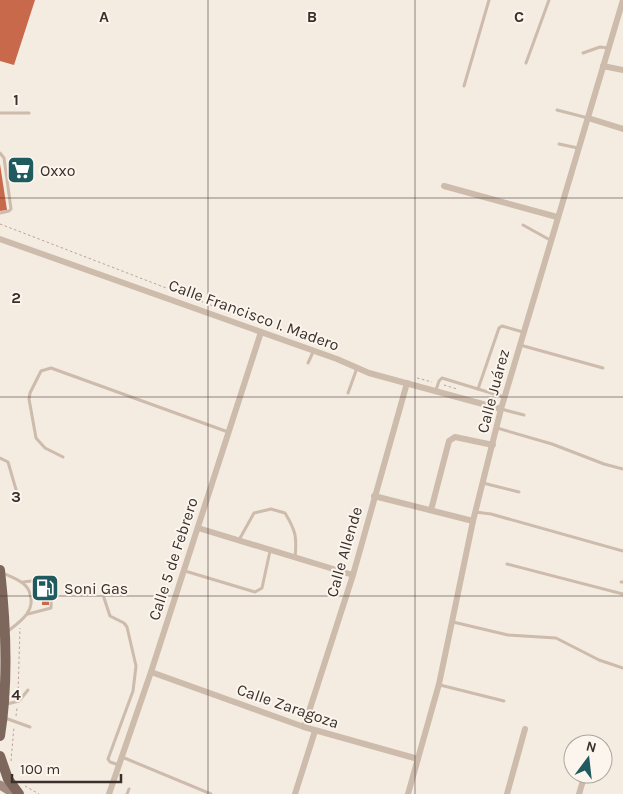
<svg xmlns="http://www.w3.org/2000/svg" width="623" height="794" viewBox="0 0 623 794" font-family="Karla,sans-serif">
<rect width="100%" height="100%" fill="#f4ebe1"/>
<g fill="#c8694b">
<path d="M0 0H35L14 65 0 61Z"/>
<path d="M0 164 7 210 0 211Z"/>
<path d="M41 583H48V592L41 593Z"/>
<rect x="42" y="596" width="7" height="9"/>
</g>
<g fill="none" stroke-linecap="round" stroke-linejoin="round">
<g stroke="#b9a596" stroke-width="1" stroke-dasharray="2.5 2.5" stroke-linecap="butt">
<path d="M0 224 239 316"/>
<path d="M417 378 432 382"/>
<path d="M444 385 457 389"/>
<path d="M18 694 20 628"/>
<path d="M16 716 17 708"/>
<path d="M11 761 14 727"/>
<path d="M25 786 39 794"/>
</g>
<g stroke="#cdbbac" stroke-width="3">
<path d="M583 53 600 47 609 48"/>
<path d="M526 63 549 0"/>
<path d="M464 86 489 0"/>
<path d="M557 110 588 118"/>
<path d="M0 113H29"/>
<path d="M559 144 578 148"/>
<path d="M0 153 4 158 11 209 9 211 0 213"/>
<path d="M523 225 550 240"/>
<path d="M520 345 603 368"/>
<path d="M308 363 314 350"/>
<path d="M436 390 439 381 442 378 478 389"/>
<path d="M348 393 357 368"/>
<path d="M504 397 478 389 499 328 502 326 523 332"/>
<path d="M501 409 524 415"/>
<path d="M497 428 552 444 604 464 623 469"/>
<path d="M63 457 45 448 36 438 29 399 30 393 41 371 51 368 228 432"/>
<path d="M0 458 8 462 17 493"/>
<path d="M483 483 519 492"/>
<path d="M475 512 491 514 623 551"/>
<path d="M239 540 254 513 271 509 285 513C296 531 297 537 295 558"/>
<path d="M507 564 623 594"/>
<path d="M185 571 255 592 262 588 270 551"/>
<path d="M3 573C9 576 16 578 21 582 26 585 29 589 30 594 36 612 19 622 7 632"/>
<path d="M23 582 49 579 52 581 51 608 28 614"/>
<path d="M621 582H623"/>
<path d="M104 598 110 616 124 623 127 627 136 666 133 691 108 759 110 762 119 765"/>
<path d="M453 622 508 635 556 638 599 660 623 668"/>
<path d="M440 685 504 701"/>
<path d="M7 704 19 701 28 690"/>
<path d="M5 718 30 727"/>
<path d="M122 757 211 794"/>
<path d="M127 794 129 789"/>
</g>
<g stroke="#cdbbac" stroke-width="6">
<path d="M603 66 623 70"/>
<path d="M588 118 623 129"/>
<path d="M444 186 557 217"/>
<path d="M0 239 337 359 369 373 501 409"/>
<path d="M374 496 473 521"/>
<path d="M431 510 449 441 455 437 493 445"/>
<path d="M198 528 353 575"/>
<path d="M151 672 304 727 418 759"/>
<path d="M304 727 353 575 407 383"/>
<path d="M109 794 151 672 261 332"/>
<path d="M295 794 315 731"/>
<path d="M408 794 439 684 473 521 501 409 623 0"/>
<path d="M507 794 525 729"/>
<path d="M579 794 585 774"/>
</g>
<path stroke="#a18a7d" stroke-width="9" d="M0 785 15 794"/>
<g stroke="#7d675c" stroke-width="10">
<path d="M0 570C6 624 9 681 0 736"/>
<path d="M0 756 8 779 19 794"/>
</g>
</g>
<path fill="none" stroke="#3b302b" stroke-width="1" stroke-opacity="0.55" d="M208 0V794M415 0V794M0 198H623M0 397H623M0 596H623"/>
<defs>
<g id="supermarket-square" transform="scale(1.4375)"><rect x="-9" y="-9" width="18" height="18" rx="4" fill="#1f5a5e" stroke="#fbf5ee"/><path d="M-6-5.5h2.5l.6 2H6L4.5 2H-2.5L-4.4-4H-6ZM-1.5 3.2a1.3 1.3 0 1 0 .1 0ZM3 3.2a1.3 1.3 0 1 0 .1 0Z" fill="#fff"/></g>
<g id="fuel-square" transform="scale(1.4375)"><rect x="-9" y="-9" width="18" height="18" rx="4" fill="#1f5a5e" stroke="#fbf5ee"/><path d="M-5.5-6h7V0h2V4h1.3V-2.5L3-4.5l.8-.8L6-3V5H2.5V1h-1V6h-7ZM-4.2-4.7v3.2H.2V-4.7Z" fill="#fff"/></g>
</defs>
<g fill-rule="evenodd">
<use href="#supermarket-square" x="21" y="170"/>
<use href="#fuel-square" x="45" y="588"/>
</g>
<g text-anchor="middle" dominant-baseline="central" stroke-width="4" stroke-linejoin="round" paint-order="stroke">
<g font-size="16" fill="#3b302b" stroke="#fbf5ee" text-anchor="start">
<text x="40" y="170">Oxxo</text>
<text x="64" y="588">Soni Gas</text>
</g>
<g font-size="16" fill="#3b302b" stroke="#fbf5ee">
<text transform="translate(254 315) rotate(20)">Calle Francisco I. Madero</text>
<text transform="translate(493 391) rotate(-75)">Calle Juárez</text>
<text transform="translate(344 552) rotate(-74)">Calle Allende</text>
<text transform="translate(173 559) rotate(-72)">Calle 5 de Febrero</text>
<text transform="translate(288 706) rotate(19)">Calle Zaragoza</text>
</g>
</g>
<g font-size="16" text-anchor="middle" font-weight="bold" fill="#3b302b" stroke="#fbf5ee" stroke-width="4" stroke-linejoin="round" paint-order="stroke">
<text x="104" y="22">A</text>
<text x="312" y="22">B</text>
<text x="519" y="22">C</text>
<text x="16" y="105">1</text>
<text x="16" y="303">2</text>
<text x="16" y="502">3</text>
<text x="16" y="700">4</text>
</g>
<g transform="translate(588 759) rotate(15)"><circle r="24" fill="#fbf5ee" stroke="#aea6a0"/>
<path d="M0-4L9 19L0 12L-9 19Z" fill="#1f5a5e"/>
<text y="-8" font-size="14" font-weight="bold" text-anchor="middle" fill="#3b302b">N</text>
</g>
<path d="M12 774v8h109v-8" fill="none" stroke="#3b302b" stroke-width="2.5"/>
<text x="20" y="774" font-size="15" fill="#3b302b" stroke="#fbf5ee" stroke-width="4" paint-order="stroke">100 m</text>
</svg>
